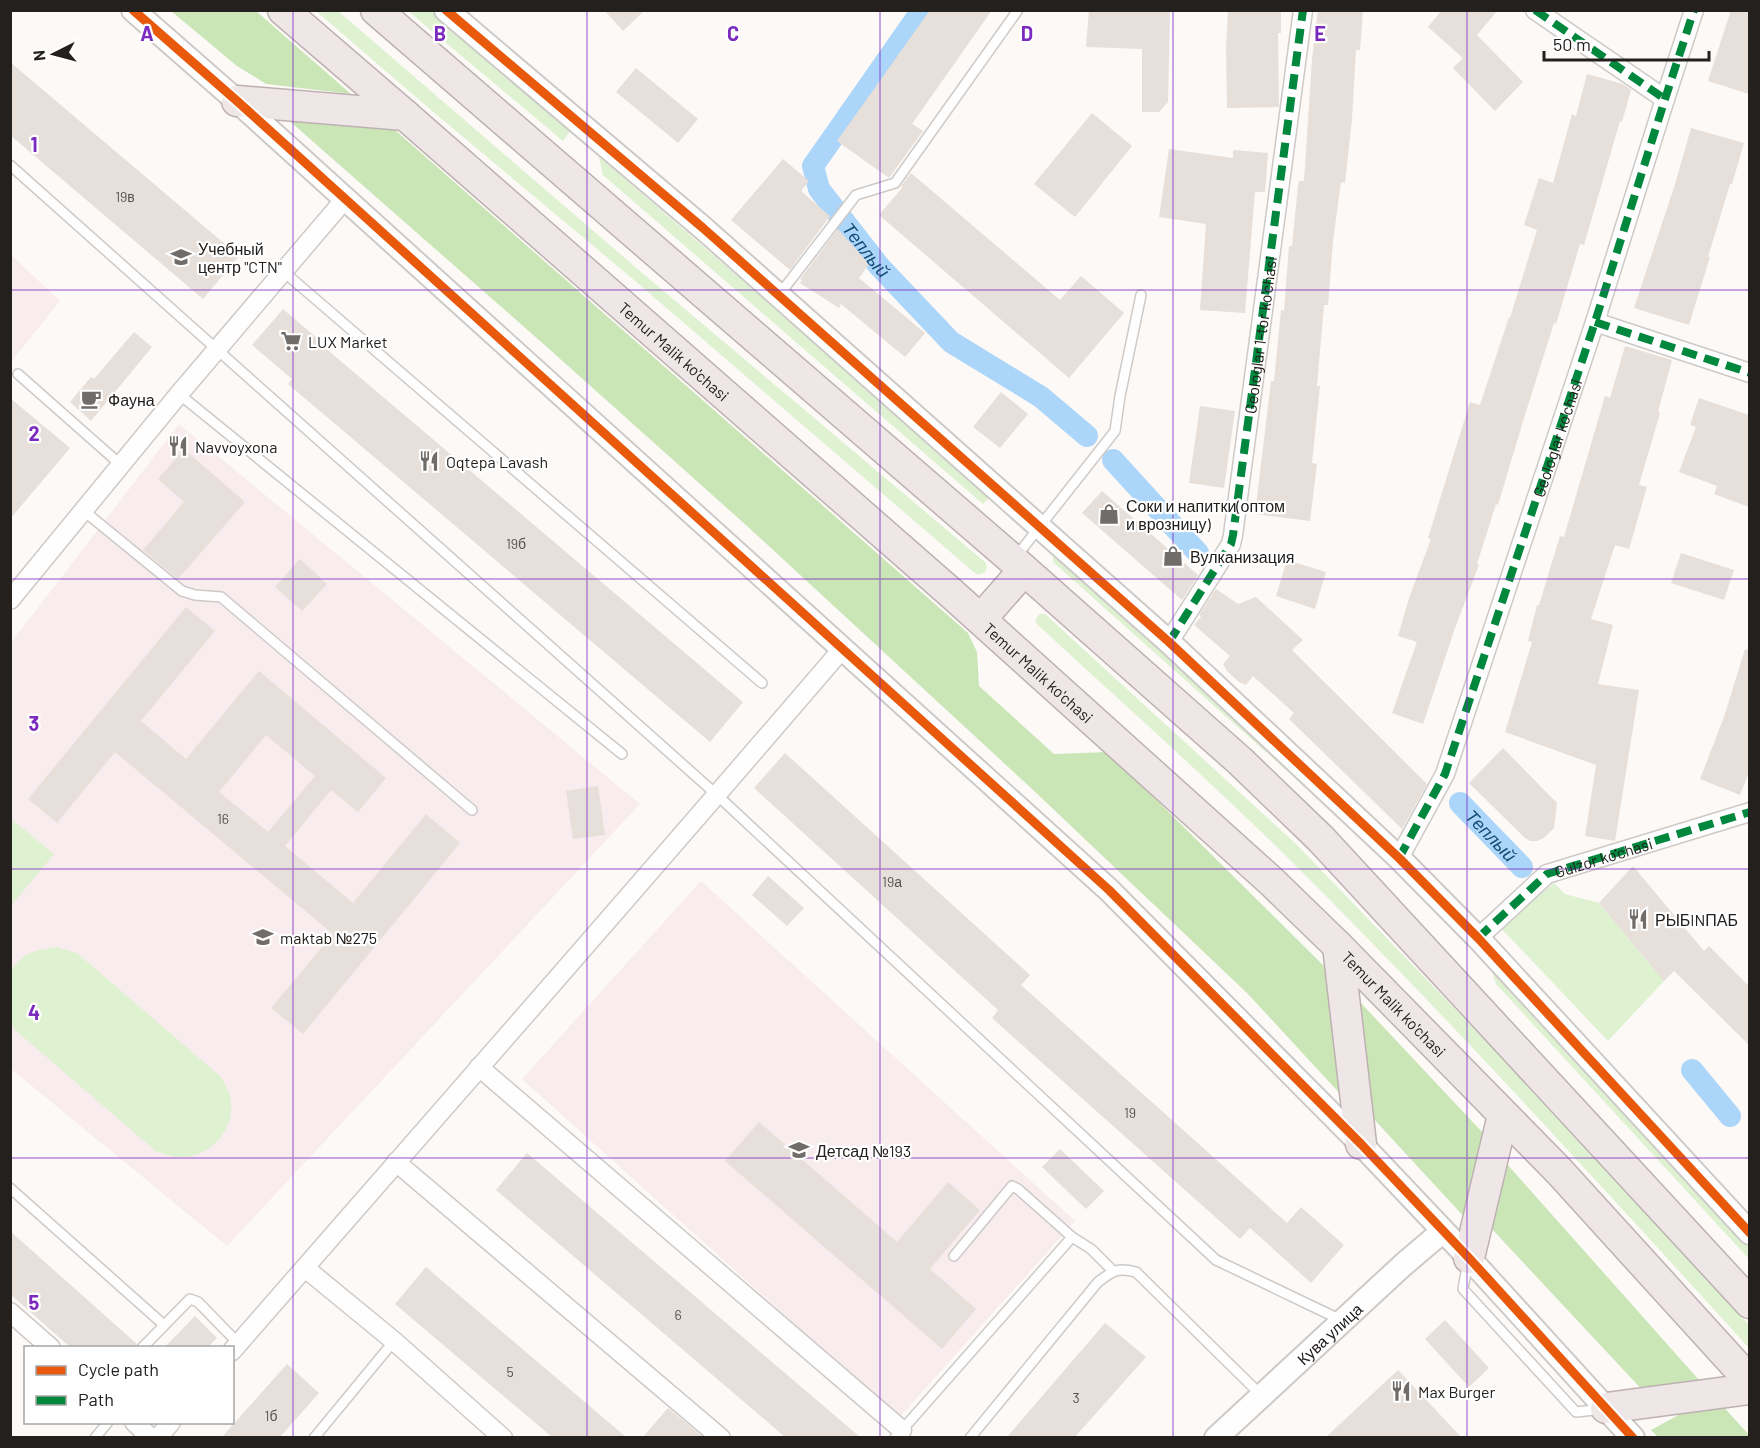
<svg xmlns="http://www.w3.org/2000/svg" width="1760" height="1448" viewBox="0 0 1760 1448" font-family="Barlow,sans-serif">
<rect width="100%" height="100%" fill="#fcf9f6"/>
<g fill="#f9ecee">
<path d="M11 255 60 301 11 362H10Z"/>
<path d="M179 424 640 804 227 1246 11 1069 10 644Z"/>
<path d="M701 881 1075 1221 899 1418 522 1079Z"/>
</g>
<g fill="#def1d0">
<path d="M316 11H338L641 272 986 563C988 571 984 575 976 574L634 280 431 110Z"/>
<path d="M408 11H434L465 35 571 130 563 141Z"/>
<path d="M599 157 992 495 983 504 603 175Z"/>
<path d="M1053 551 1370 840 1367 845 1286 770 1053 562Z"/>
<path d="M1039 614H1045L1296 844 1582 1141 1749 1325V1348C1598 1182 1447 1016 1288 858 1207 778 1121 702 1038 625L1035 621Z"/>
<path d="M10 818 54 854 11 906 10 905Z"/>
<path d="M1554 883 1565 894 1599 903 1664 981 1608 1041 1501 928Z"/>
<path d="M57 947 77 953 220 1076C223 1081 227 1087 229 1093 240 1126 210 1161 175 1157 169 1156 163 1153 157 1152L14 1029 11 1023V970C26 952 34 950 57 947Z"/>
<path d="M1488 958 1749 1243V1259L1496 984Z"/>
</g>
<g fill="#cae6b7">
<path d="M171 11H256L351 94 266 84 237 66Z"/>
<path d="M285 117 395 130 968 633 977 652 979 686 1054 754 1108 752 1332 974 1343 1097 1248 994 1031 788 747 526 548 348Z"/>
<path d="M1360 1002 1483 1133 1467 1220 1371 1116Z"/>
<path d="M1507 1164 1699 1380 1646 1394 1490 1227Z"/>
<path d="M1720 1403 1749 1435V1437L1689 1438 1687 1436 1685 1437H1658L1651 1430 1684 1412Z"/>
</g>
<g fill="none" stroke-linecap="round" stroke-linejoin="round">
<g stroke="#abd5f9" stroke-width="22">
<path id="s1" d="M922 10 813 166 819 189 879 266 951 342 1041 397 1087 436"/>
<path d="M1113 460 1198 553"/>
<path id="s2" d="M1460 803 1522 867"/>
<path d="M1692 1070 1730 1116"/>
</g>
</g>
<g fill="#e7dfda" fill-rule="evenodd">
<path d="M604 10H645L623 31Z"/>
<path d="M930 10H992L912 124 923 131 889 178 837 141Z"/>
<path d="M1089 10H1170L1168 102 1159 112H1142V49L1086 47Z"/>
<path d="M1228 10H1281V33H1278L1279 107 1227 108 1226 47Z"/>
<path d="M1318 10H1363L1360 50H1356L1352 119 1345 183 1341 182 1333 241 1328 305H1324L1317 386H1320L1312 463 1317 464 1310 521 1255 514 1271 381H1274L1281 310 1284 311 1289 246H1292L1298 186 1299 181H1304L1312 59Z"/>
<path d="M1442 10H1498L1477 35 1523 82 1495 111 1453 68 1463 58 1428 27Z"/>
<path d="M1731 10H1749V94L1708 81Z"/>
<path d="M10 62 239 256 203 299 10 135Z"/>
<path d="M636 68 698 119 678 143 616 92Z"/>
<path d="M1587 74 1623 84 1631 90 1622 122 1620 121 1584 245 1580 244 1556 324 1554 323 1524 418 1498 505 1496 504 1477 564 1479 565 1455 628 1423 724 1392 713 1417 642 1398 636 1409 598 1431 539 1428 538 1470 402 1480 405 1509 317 1510 318 1537 230 1524 225 1539 178 1553 183 1572 114 1576 116Z"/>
<path d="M1092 113 1132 146 1075 217 1034 184Z"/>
<path d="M1691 128 1744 143 1732 184H1730L1708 257H1710L1689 325 1634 308 1676 181Z"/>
<path d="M1169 149 1233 158V150L1268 153 1265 192H1255L1245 313 1200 310 1206 224 1159 217Z"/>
<path d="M783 159 809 181 801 191 830 216 790 270 731 220Z"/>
<path d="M911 173 1060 300 1081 276 1124 313 1069 378 879 215 902 188 901 186Z"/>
<path d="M838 229 869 264 859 278 925 333 905 357 841 304 839 308 800 283 802 280 800 279Z"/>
<path d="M283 309 318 339 317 341 743 702 710 742 288 384 292 379 252 345Z"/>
<path d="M134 332 152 347 91 421 70 402 91 377 94 379Z"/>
<path d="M1625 346 1672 360 1658 412 1660 413 1639 485 1647 487 1629 549 1615 545 1591 619 1613 625 1598 684 1639 690 1615 841 1585 836 1596 765 1505 732 1532 642 1528 641 1537 605H1539L1560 536 1564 537 1605 396 1610 398Z"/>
<path d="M1001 392 1028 414 1000 448 973 427Z"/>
<path d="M10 398 70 448 10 519Z"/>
<path d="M1699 398 1749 415V507L1714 494 1717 486 1679 472 1696 427 1690 425Z"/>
<path d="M1200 406 1235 411 1224 488 1189 483Z"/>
<path d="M184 449 245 502 178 579 143 550 184 502 158 479Z"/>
<path d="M1102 491 1198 575 1182 600 1082 513Z"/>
<path d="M1681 553 1734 570 1724 600 1671 583Z"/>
<path d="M300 559 327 584 302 611 275 587Z"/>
<path d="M1287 560 1326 572 1315 609 1276 596Z"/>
<path d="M1216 589 1238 604 1256 597 1303 640 1292 650 1427 784 1402 829 1289 719 1294 713 1253 676 1246 685 1239 682 1227 671 1223 664 1230 656 1194 625 1201 617 1199 615Z"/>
<path d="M186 607 215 631 141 721 186 759 259 671 386 778 358 812 331 790 285 846 353 903 426 814 460 843 303 1034 271 1008 333 934 115 752 57 823 28 799ZM266 735 315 776 268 832 219 792Z"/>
<path d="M1745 649 1749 650V772L1740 795 1700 779 1724 717Z"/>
<path d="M1503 748 1557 803 1554 828 1544 838 1537 841H1530L1525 838 1469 783Z"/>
<path d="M785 753 1030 975 1021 985 1287 1223 1301 1207 1344 1245 1311 1283 1250 1228 1240 1239 992 1018 998 1010 754 788Z"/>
<path d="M598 786 605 835 573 839 566 791Z"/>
<path d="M1633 866 1704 951 1709 946 1749 986V1045L1674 971 1664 981 1599 903Z"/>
<path d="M768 876 804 908 787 926 752 895Z"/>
<path d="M759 1122 897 1242 948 1182 980 1210 930 1269 976 1309 942 1349 725 1161Z"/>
<path d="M1060 1149 1104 1191 1086 1209 1042 1167Z"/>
<path d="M527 1153 860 1437H785L496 1190Z"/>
<path d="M10 1231 137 1344 135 1347H70L10 1294Z"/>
<path d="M426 1267 626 1437H552L395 1304Z"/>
<path d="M195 1316 217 1338 208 1347H165Z"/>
<path d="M1445 1320 1489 1368 1469 1387 1425 1339Z"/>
<path d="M1105 1323 1146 1357 1075 1437H1007Z"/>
<path d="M287 1364 319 1393 280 1437H222Z"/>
<path d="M1398 1370 1461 1437H1326Z"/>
<path d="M668 1408 703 1437H643Z"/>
</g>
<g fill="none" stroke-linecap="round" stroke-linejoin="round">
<g stroke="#cdcac8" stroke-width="12">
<g id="service">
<path d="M10 165 717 795 1216 1260 1341 1320"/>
<path d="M284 272 762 683"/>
<path d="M779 295 856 195 895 183 1018 10"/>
<path d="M18 374 121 465"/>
<path d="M179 394 622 754"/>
<path d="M84 511 182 591 195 595 221 597 472 810"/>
<path d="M1015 558 1115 431 1120 396 1141 295"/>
<path d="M10 1188 164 1325"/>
<path d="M954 1256 1012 1186 1018 1189 1072 1237"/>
<path d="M1468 1261 1463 1289 1576 1412 1603 1409"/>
<path d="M142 1348 190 1299 198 1302 239 1344"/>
<path d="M95 1438 108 1422"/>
<path d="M314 1438 394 1341"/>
<path d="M895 1438 1072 1237 1091 1249 1113 1271"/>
<path d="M970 1438 1098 1282C1113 1271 1117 1267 1136 1272L1262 1396"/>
</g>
</g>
<g stroke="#cdcac8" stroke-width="21">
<g id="minor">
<path d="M1535 10 1665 99"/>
<path d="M1595 322 1750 373"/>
<path d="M10 600 179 394 345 199"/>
<path id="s3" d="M1169 642 1231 544 1233 535 1303 10"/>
<path id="s4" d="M1399 858 1445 774 1595 322 1665 99 1694 10"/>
<path d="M1478 938 1547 874 1750 812"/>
<path d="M479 1067 902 1430"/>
<path d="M396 1162 721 1438"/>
<path d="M305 1268 394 1341 503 1438"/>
<path d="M10 1312 51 1348"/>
<path d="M232 1351C436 1117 641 884 843 648"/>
<path d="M134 1422 151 1438"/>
<path d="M158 1438 171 1422"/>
</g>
</g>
<g stroke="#cdcac8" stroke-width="26">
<g id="tertiary">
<path d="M133 10 237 101 1109 890 1361 1144 1469 1258 1633 1438"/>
<path d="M446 10 703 228 1169 642 1399 858 1478 938 1750 1233"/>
<path id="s5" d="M1216 1438 1403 1265 1443 1231"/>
</g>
</g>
<g stroke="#beb1b2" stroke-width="33">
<g id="trunk">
<path id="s6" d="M283 10 405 115 951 593 1271 881 1338 946 1559 1171 1750 1381"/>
<path d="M376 10 1013 560 1240 761 1321 839 1750 1303"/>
<path d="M237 101 405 115"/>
<path d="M981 619 1024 570"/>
<path d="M1338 946 1361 1144"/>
<path d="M1469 1258 1503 1115"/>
<path d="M1606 1408 1750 1389"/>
</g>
</g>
<use href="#service" stroke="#fffefe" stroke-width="9"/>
<use href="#minor" stroke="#fffefe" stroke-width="18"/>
<use href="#tertiary" stroke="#fffefe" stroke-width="22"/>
<use href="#trunk" stroke="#efe6e7" stroke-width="30"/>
<g stroke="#00873e" stroke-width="8" stroke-dasharray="15 8" stroke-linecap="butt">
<path d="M1535 10 1665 99"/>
<path d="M1595 322 1750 373"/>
<path d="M1169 642 1231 544 1233 535 1303 10"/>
<path d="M1399 858 1445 774 1595 322 1665 99 1694 10"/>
<path id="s7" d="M1478 938 1547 874 1750 812"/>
</g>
<g stroke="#fff" stroke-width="13">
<g id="cycleway">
<path d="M133 10 237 101 1109 890 1361 1144 1469 1258 1633 1438"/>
<path d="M446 10 703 228 1169 642 1399 858 1478 938 1750 1233"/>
</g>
</g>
<use href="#cycleway" stroke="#e8590c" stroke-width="9"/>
</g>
<path fill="none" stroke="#7b2cbf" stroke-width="1.5" stroke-opacity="0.55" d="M293 10V1438M587 10V1438M880 10V1438M1173 10V1438M1467 10V1438M10 290H1750M10 579H1750M10 869H1750M10 1158H1750"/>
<defs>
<g id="school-bare" transform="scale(1.62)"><path d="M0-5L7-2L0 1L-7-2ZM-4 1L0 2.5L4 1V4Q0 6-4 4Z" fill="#6f6c6a" stroke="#fff" stroke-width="2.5" paint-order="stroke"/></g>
<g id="supermarket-bare" transform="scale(1.62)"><path d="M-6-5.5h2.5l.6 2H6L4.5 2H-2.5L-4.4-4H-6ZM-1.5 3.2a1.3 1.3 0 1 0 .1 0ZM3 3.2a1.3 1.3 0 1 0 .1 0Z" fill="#6f6c6a" stroke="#fff" stroke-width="2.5" paint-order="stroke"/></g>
<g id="cafe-bare" transform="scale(1.62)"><path d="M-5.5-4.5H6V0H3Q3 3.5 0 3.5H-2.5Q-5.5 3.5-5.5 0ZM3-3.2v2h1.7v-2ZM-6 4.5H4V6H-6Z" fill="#6f6c6a" stroke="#fff" stroke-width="2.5" paint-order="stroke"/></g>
<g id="restaurant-bare" transform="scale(1.62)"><path d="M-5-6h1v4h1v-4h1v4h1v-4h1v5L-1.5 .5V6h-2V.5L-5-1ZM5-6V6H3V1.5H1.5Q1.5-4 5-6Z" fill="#6f6c6a" stroke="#fff" stroke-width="2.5" paint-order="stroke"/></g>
<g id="shop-bare" transform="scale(1.62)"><path d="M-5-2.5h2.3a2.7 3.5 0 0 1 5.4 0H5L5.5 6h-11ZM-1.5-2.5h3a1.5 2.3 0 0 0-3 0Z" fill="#6f6c6a" stroke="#fff" stroke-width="2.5" paint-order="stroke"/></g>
</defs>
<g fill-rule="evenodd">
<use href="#school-bare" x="181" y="257"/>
<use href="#supermarket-bare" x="291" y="341"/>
<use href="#cafe-bare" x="91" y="399"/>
<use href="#restaurant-bare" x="178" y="446"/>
<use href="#restaurant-bare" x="429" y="461"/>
<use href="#shop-bare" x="1109" y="514"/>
<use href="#shop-bare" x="1173" y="556"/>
<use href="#restaurant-bare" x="1638" y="919"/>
<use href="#school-bare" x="263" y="937"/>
<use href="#school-bare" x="799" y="1150"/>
<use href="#restaurant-bare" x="1401" y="1391"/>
</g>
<g text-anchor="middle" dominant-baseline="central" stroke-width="4.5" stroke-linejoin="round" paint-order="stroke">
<g font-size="14" fill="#575350">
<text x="125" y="196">19в</text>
<text x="516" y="543">19б</text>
<text x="223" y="818">16</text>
<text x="892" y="881">19а</text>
<text x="1130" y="1112">19</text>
<text x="678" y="1314">6</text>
<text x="510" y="1371">5</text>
<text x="1076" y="1397">3</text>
<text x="271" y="1415">1б</text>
</g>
<g font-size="16" fill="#23201e" stroke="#fff" text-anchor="start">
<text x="198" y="248">Учебный<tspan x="198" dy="18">центр "CTN"</tspan></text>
<text x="308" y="341">LUX Market</text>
<text x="108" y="399">Фауна</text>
<text x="195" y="446">Navvoyxona</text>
<text x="446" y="461">Oqtepa Lavash</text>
<text x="1126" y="505">Соки и напитки(оптом<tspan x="1126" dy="18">и врозницу)</tspan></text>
<text x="1190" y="556">Вулканизация</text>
<text x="1655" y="919">РЫБINПАБ</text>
<text x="280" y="937">maktab №275</text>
<text x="816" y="1150">Детсад №193</text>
<text x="1418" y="1391">Max Burger</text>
</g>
<g font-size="16" fill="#23201e" stroke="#fff">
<text stroke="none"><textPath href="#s3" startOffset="327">Geologlar 1-tor ko'chasi</textPath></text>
<text stroke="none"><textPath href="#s6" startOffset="519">Temur Malik ko'chasi</textPath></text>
<text stroke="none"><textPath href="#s4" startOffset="450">Geologlar ko'chasi</textPath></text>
<text stroke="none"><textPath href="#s6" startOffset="1005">Temur Malik ko'chasi</textPath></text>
<text stroke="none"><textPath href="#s7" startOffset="153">Gulzor ko'chasi</textPath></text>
<text stroke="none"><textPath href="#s6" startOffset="1491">Temur Malik ko'chasi</textPath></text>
<text stroke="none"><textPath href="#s5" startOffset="154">Кува улица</textPath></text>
</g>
<g font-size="18" font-style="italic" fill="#134c76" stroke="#fff">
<text stroke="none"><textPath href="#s1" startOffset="291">Теплый</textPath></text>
<text stroke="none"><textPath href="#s2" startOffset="45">Теплый</textPath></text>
</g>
</g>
<g font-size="20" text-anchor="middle" font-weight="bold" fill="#7b2cbf" stroke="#fff" stroke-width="4.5" stroke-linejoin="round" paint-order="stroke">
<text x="147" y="41">A</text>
<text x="440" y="41">B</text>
<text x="733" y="41">C</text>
<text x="1027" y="41">D</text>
<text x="1320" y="41">E</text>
<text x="34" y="152">1</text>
<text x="34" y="441">2</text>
<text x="34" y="731">3</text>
<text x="34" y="1020">4</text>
<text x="34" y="1310">5</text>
</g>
<rect width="1760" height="1448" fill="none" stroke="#23201e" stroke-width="24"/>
<rect x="24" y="1346" width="210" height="78" fill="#ffffff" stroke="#a7a6a5" stroke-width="1.5"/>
<rect x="36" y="1366" width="30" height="9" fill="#e8590c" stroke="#a7a6a5" stroke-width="1.5"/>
<text x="78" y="1376" font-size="18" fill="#23201e">Cycle path</text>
<rect x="36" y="1396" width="30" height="9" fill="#00873e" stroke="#a7a6a5" stroke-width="1.5"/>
<text x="78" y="1406" font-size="18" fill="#23201e">Path</text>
<g transform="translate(54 54) rotate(264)" stroke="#ffffff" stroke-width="4.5" paint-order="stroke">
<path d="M0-4.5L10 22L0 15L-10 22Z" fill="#23201e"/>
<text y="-9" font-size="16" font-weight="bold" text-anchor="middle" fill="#23201e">N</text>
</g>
<path d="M1544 51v9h165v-9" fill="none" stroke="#23201e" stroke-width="3"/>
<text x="1553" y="51" font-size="18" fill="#23201e" stroke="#ffffff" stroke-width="4.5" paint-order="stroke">50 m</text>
</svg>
